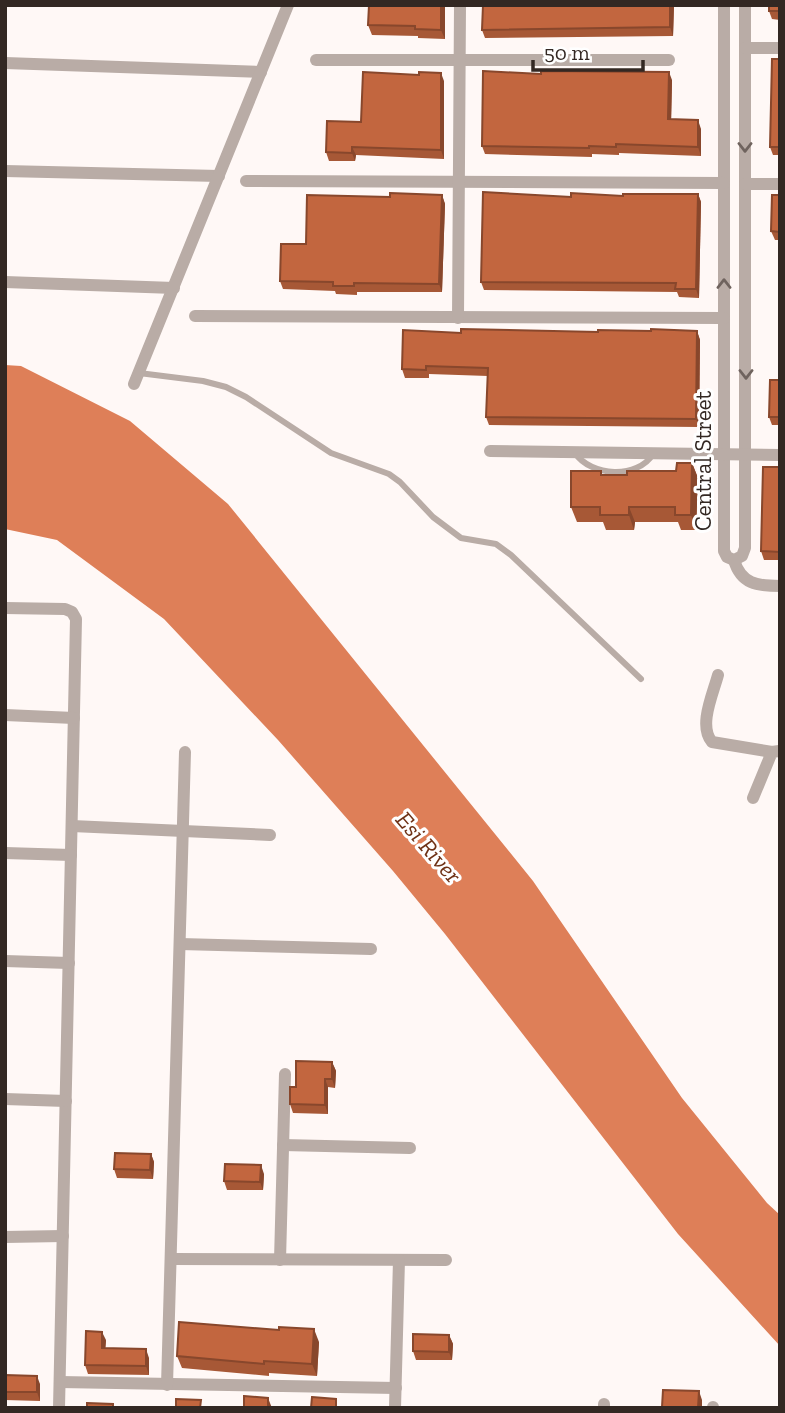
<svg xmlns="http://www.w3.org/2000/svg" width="785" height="1413" viewBox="0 0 785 1413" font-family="'Zilla Slab',serif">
<rect width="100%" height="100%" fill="#fff8f6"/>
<path fill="#de7f58" d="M5 365 21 366 130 421 228 504 533 881 682 1098 767 1203 780 1215V1346L678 1234 445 934 393 871 278 740 164 619 57 540 5 529Z"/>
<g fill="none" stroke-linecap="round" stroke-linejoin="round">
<g stroke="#b9aca6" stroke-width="6">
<path d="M139 373 203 381 226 387 246 397 331 453 389 474 400 482 433 517 461 538 496 544 511 555 641 679"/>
<path d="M575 453C591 477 638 479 653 454"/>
</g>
<g stroke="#b9aca6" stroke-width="12">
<path d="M724 5V551L727 557 734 560 742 556 745 548V5"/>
<path d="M745 48H780"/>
<path d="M316 60H669"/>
<path d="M5 63 261 72"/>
<path d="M5 171 219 176"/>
<path d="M246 181 724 183"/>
<path d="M745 184H780"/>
<path d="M5 282 174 288"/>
<path d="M195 316 724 318"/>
<path d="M458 318 460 5"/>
<path d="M134 384 288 5"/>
<path d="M490 451 780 455"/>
<path d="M734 560C741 584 757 586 780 586"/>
<path d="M5 608 65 609 72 612 76 619 59 1408"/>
<path d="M718 675C713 694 698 726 712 742L772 752"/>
<path d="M5 715 74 718"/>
<path d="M753 798 772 752 779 751"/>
<path d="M72 826 270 835"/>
<path d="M5 853 71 855"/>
<path d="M180 944 371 949"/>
<path d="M5 961 69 963"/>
<path d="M5 1099 66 1101"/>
<path d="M283 1145 410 1148"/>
<path d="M5 1237 63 1236"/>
<path d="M171 1259 446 1260"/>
<path d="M280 1260 285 1074"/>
<path d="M60 1382 396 1388"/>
<path d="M167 1385 185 752"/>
<path d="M395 1408 399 1260"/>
<path d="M604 1408V1404"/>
<path d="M713 1408V1407"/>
</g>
</g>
<g fill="#a75836">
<path d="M369 5H445V39L418 38V36L372 35 368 25Z"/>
<path d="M483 5H674L673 36 485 38 482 30Z"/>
<path d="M780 5V20L772 19 769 11Z"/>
<path d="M780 59V155H773L770 147Z"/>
<path d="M541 74 672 80 671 119 701 129V156L619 153V155L592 154V157L485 154 482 146Z"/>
<path d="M444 81V159L356 155 355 161H329L326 152 361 122Z"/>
<path d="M698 194 701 202 699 298 679 297 677 292 484 290 481 282 623 196Z"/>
<path d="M442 195 445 204 442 292H357V295L336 294 335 291 283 289 280 281 306 244 390 197Z"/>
<path d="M780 195V240H775L771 231Z"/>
<path d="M697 331 700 340 699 427 489 425 486 417 488 376 429 374V378H405L402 369 461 333Z"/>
<path d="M780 380V425H772L769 417Z"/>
<path d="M692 463 698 478 696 530H681L678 522H635L634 530H606L603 522H577L571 507 603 475H627L676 471Z"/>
<path d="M780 467V560H764L761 551Z"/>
<path d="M332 1062 336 1071 335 1088 328 1087V1114L293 1113 290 1104 296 1087Z"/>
<path d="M151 1154 154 1162 153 1179 117 1178 114 1169Z"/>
<path d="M264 1174 263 1190H227L224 1181Z"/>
<path d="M449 1335 453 1344 452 1360H416L413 1351Z"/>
<path d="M106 1340 105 1348 149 1358V1375L88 1374 85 1365Z"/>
<path d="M319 1342 317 1376 269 1373V1376L182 1368 177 1356Z"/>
<path d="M5 1375 40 1384V1401L5 1400Z"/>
</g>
<g fill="#88472c">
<path d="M441 5H445V39L441 30Z"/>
<path d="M670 5H674L673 36 670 27Z"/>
<path d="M669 72 672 80 671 128 668 119Z"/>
<path d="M441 73 444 81V159L441 150Z"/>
<path d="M698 120 701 129V156L698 147Z"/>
<path d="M352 147 356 155 355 161 352 153Z"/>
<path d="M698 194 701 202 699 298 696 289Z"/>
<path d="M442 195 445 204 442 292 439 284Z"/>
<path d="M697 331 700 340 699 427 696 419Z"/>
<path d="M692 463 698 478 696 530 691 515Z"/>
<path d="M629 507 635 522 634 530 629 515Z"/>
<path d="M332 1062 336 1071 335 1088 332 1079Z"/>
<path d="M325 1079 328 1087V1114L325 1105Z"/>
<path d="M151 1154 154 1162 153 1179 150 1170Z"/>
<path d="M261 1165 264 1174 263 1190 260 1182Z"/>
<path d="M314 1329 319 1342 317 1376 312 1364Z"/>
<path d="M102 1332 106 1340 105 1356 102 1348Z"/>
<path d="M449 1335 453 1344 452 1360 449 1352Z"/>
<path d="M146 1349 149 1358V1375L146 1366Z"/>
<path d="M37 1376 40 1384V1401L37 1392Z"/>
<path d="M699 1391 702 1400V1408H698Z"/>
<path d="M268 1398 272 1408H268Z"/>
</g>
<g fill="#c2663f" stroke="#88472c" stroke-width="2">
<path d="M369 5H441V30L415 29V26L368 25Z"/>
<path d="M483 5H670V27L482 30Z"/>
<rect x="769" y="5" width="11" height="6"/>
<path d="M772 59H780V147H770Z"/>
<path d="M483 71 541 74V71L669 72 668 119 698 120V147L616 144V147L589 146V148L482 146Z"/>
<path d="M363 72 419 75V72L441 73V150L352 147V153L326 152 327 121 361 122Z"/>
<path d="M483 192 571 197V193L623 196V194H698L696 289H675L676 283 481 282Z"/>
<path d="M390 193 442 195 439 284 354 283V286H333V282L280 281 281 244H306L307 195 390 197Z"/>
<path d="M772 195H780V232L771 231Z"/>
<path d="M461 329 598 332V330L651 331V329L697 331 696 419 486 417 488 368 426 366V370L402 369 403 330 461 333Z"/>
<path d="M770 380H780V417H769Z"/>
<path d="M677 463H692L691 515H675V507H629V515H600V507H571V471H601V475H627V471H676Z"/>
<path d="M763 467H780V552L761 551Z"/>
<path d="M296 1061 332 1062V1079H325V1105L290 1104V1087H296Z"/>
<path d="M115 1153 151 1154 150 1170 114 1169Z"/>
<path d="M225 1164 261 1165 260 1182 224 1181Z"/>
<path d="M179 1322 279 1330V1327L314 1329 312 1364 264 1361V1364L177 1356Z"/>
<path d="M86 1331 102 1332V1348L146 1349V1366L85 1365Z"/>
<path d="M413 1334 449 1335V1352L413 1351Z"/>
<path d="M5 1375 37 1376V1392H5Z"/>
<path d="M663 1390 699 1391 698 1408 662 1407Z"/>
<path d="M244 1396 268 1398V1408H244Z"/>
<path d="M312 1397 336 1399V1408H311Z"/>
<path d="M176 1399 201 1400 200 1408H176Z"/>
<path d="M87 1403 113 1404V1408H87Z"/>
</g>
<defs><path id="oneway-chevron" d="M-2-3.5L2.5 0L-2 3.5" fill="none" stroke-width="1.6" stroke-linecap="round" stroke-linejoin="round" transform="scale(1.75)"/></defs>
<g stroke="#6f635e">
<use href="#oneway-chevron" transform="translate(745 147) rotate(90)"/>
<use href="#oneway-chevron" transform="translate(724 284) rotate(-90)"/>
<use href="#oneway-chevron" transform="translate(746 374) rotate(90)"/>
</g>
<g text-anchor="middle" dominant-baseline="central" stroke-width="6" stroke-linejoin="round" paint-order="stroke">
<g font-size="23" fill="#332823" stroke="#fff">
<text transform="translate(703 461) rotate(-90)">Central Street</text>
</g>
<g font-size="24" font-style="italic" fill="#6f3216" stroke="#fff">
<text transform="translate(429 847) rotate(49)">Esi River</text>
</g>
</g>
<rect width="785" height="1413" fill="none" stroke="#332823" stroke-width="14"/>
<path d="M533 60v10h110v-10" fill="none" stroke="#332823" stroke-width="3.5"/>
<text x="544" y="60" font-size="21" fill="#332823" stroke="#ffffff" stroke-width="5" paint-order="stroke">50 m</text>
</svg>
